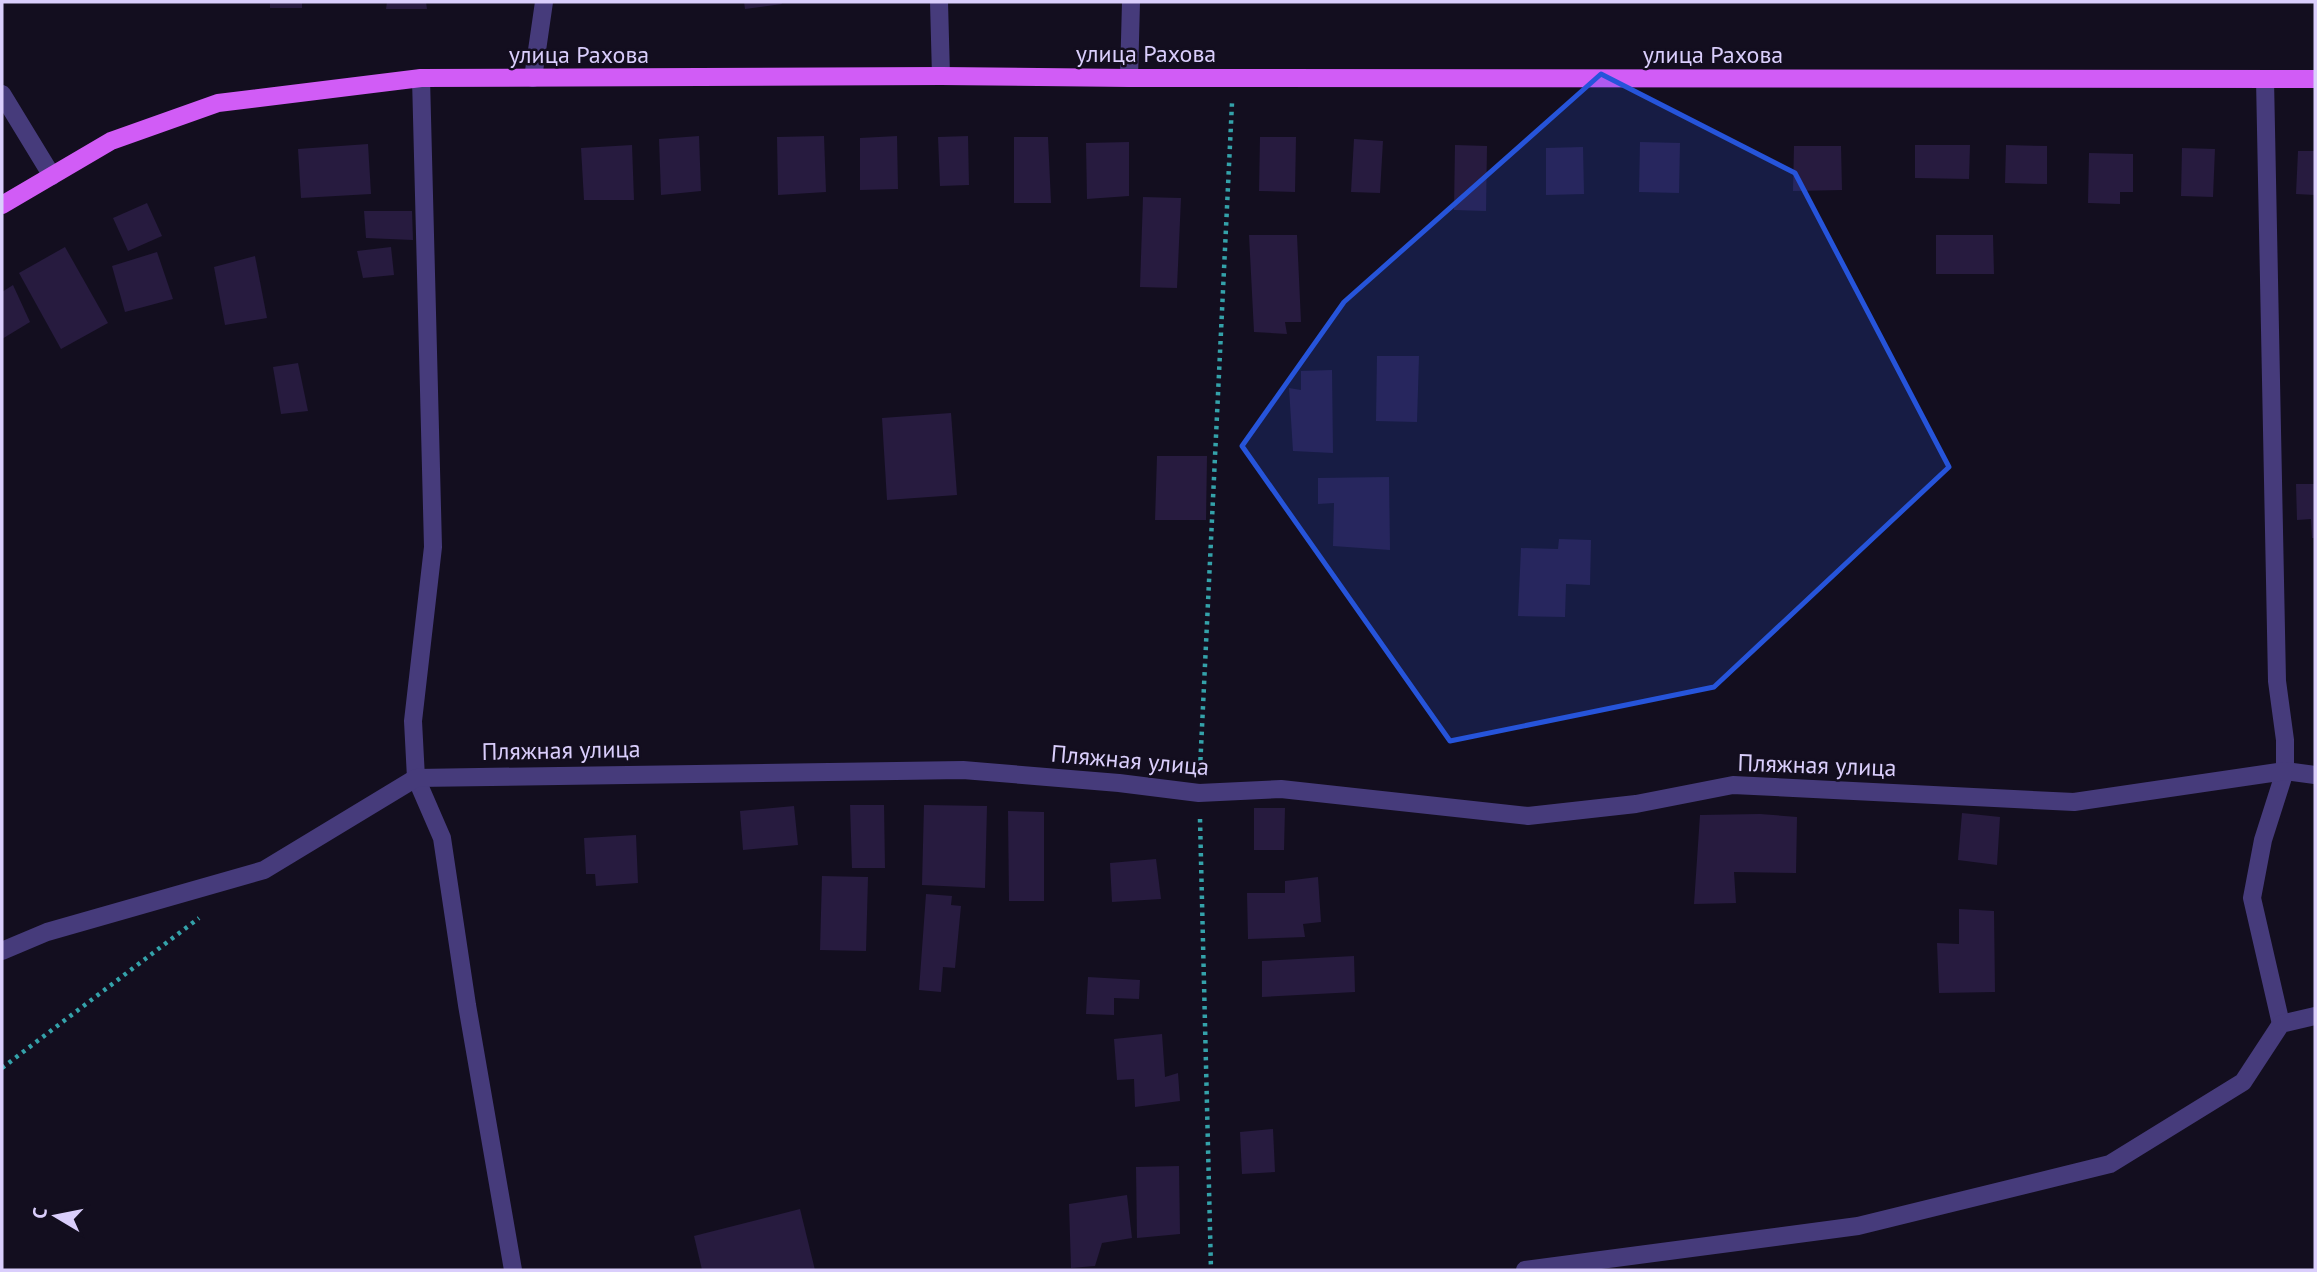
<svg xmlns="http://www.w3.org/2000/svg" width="2317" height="1272" viewBox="0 0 2317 1272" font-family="'PT Sans',sans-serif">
<rect width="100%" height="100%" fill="#130e1f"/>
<g fill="#271b3f">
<rect x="270" y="2" width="32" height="6"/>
<path d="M387 2H426L427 9H386Z"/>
<path d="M744 2H781L782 4 745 9Z"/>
<path d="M699 136 701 191 661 195 659 139Z"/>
<path d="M824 136 826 192 778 195 777 137Z"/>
<path d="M897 136 898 189 860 190V138Z"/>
<path d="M968 136 969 185 940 186 938 137Z"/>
<path d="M1014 137H1048L1051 203H1014Z"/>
<path d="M1260 137H1296L1295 192 1259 191Z"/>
<path d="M1354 139 1383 141 1380 193 1351 192Z"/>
<path d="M1129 142V196L1087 199 1086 143Z"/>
<path d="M1640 142 1680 143 1679 193 1639 192Z"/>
<path d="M368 144 371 194 301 198 298 149Z"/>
<path d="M632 145 634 200H584L581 148Z"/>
<path d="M1455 145 1487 146 1486 211 1454 210Z"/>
<path d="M1915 145H1970L1969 179 1915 178Z"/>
<path d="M2006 145 2047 146V184L2005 183Z"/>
<path d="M1794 146H1841L1842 190 1793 191Z"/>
<path d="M1583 147 1584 194 1546 195V148Z"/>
<path d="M2182 148 2215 149 2213 197 2181 196Z"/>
<path d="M2298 151H2315V195L2296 194Z"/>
<path d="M2089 153 2133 154V192H2120V204L2088 203Z"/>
<path d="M1143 197 1181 198 1177 288 1140 287Z"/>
<path d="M147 203 162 236 128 251 113 218Z"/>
<path d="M364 211H412L413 240 366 238Z"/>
<path d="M1249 235H1297L1301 322H1285L1287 334 1254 332Z"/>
<path d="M1936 235H1993L1994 274H1936Z"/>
<path d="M65 247 108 323 61 349 19 273Z"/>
<path d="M391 247 394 275 363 278 357 251Z"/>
<path d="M157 252 173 299 125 312 112 266Z"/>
<path d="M255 256 267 318 225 325 214 267Z"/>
<path d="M13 285 30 322 2 339V292Z"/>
<path d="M1377 356H1419L1417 422 1376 421Z"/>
<path d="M298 363 308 411 281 414 273 367Z"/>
<path d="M1332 370 1333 453 1293 451 1289 388 1301 390V371Z"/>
<path d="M951 413 957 495 887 500 882 418Z"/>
<path d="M1157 456H1207L1206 520H1155Z"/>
<path d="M1389 477 1390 550 1333 546 1334 503 1318 504V478Z"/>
<path d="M2296 484H2315V538H2312L2311 519 2297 520Z"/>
<path d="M1559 539 1591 540 1590 585 1566 584 1565 617 1518 616 1521 548 1558 549Z"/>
<path d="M850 805H884L885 868H852Z"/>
<path d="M924 805 987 806 985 888 922 885Z"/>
<path d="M794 806 798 845 743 850 740 811Z"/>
<path d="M1254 808H1285L1284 850H1254Z"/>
<path d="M1008 811 1044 812V901H1009Z"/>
<path d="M1962 813 2000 817 1997 865 1958 860Z"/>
<path d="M1760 814 1797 817 1796 873 1734 872 1736 903 1694 904 1700 815Z"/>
<path d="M636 835 638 883 596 886 595 874H586L584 838Z"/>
<path d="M1156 859 1161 899 1112 902 1110 863Z"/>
<path d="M822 876 868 877 866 951 820 950Z"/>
<path d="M1318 877 1321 922 1303 924 1305 937 1248 939 1247 893H1285V881Z"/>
<path d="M926 894 952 896 951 905 961 906 955 968 943 967 941 992 919 990Z"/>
<path d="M1959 909 1994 911 1995 992 1939 993 1937 943 1959 944Z"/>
<path d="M1354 956 1355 992 1262 997V961Z"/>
<path d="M1088 977 1140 980 1139 999 1114 998V1015L1086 1014Z"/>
<path d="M1162 1034 1165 1077 1178 1073 1180 1101 1135 1107 1134 1079 1117 1080 1114 1039Z"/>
<path d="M1273 1129 1275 1172 1242 1174 1240 1132Z"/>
<path d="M1179 1166 1180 1234 1137 1238 1136 1167Z"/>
<path d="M1127 1195 1132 1238 1102 1243 1095 1266 1071 1268 1069 1204Z"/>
<path d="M800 1209 815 1270H702L694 1236Z"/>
</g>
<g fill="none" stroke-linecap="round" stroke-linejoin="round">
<g stroke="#34a2aa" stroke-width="4.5" stroke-dasharray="3.5 5" stroke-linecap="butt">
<path d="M1200 769 1232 103"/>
<path d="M1200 819 1211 1270"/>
<path d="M2 1068 199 918"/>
</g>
<g stroke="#463b7b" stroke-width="18">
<path d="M939 2 941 76"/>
<path d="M421 78 433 547 413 721 416 778 442 838 467 1005 513 1270"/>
<path d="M533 78 544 2"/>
<path d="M1129 78 1131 2"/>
<path d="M2265 79 2277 681 2285 740V771L2263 840 2252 898 2281 1024"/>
<path d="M2 94 52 176"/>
<path d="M2 951 47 932 264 870 416 778 963 770 1119 783 1199 793 1281 789 1528 816 1636 804 1733 785 2074 802 2285 771 2315 775"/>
<path d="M1525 1270 1858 1226 2110 1164 2243 1082 2281 1024 2315 1016"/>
</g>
<path stroke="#d15cf6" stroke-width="18" d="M2 205 111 141 218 103 421 78 941 76 1129 78 2315 79"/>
</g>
<path fill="#2654da" fill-opacity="0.2" stroke="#2654da" stroke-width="5" stroke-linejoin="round" d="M1601 74 1795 173 1949 467 1714 687 1450 741 1242 446 1344 302Z"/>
<g text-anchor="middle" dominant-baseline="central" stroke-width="5" stroke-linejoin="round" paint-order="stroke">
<g font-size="24" fill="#dacefc" stroke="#130e1f">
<text x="1146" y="53">улица Рахова</text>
<text x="579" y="54">улица Рахова</text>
<text x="1713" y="54">улица Рахова</text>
<text transform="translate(561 750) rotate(-1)">Пляжная улица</text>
<text transform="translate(1130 760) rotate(5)">Пляжная улица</text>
<text transform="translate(1817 765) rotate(2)">Пляжная улица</text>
</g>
</g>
<rect width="2317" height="1272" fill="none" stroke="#dacefc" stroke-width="7"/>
<g transform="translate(56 1216) rotate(280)" stroke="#130e1f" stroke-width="5" paint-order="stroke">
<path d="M0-5L12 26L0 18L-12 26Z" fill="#dacefc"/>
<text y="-10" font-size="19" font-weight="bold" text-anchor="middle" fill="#dacefc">С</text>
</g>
</svg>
